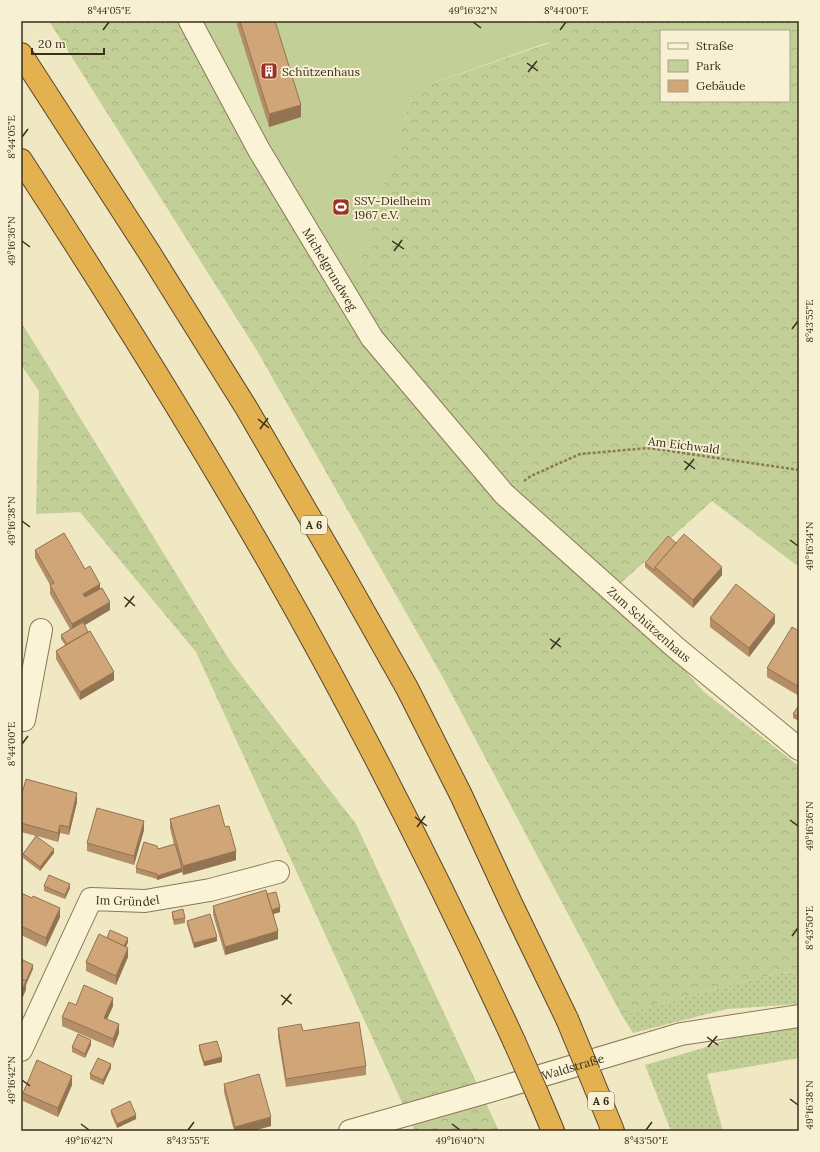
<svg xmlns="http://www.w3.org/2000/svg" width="820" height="1152" viewBox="0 0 820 1152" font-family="Lora,serif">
<defs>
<pattern id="grass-dots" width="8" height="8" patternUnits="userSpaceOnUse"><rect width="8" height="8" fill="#c2cf96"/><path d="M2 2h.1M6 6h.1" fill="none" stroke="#a7b281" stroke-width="1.8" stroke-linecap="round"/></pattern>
<pattern id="forest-crowns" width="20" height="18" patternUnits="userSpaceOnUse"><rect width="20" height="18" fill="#c2cf96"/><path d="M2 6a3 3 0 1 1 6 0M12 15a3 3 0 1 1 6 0" fill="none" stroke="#a7b281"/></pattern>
</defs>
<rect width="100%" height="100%" fill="#f0e7c3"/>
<g fill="url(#grass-dots)">
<path d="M799 972V1004L727 1009 633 1033 621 1014 778 973Z"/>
<path d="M799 1027V1058L707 1074 723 1131H671L645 1065 700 1049 733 1037Z"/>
</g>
<g fill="url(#forest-crowns)" fill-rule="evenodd">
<path d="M49 21H190L258 125 352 288 414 90 549 43 532 21H799V567L712 501 613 590 704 692 799 766V972L778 973 621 1014 441 674 256 349ZM661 31H789V101H661Z"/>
<path d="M21 322 230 661 356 824 499 1131H415L196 652 80 512 36 514 39 391 21 365Z"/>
</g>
<path fill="#c2cf96" d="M190 21H532L549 42 414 90 352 289 258 125Z"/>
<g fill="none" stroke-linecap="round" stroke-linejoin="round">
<g stroke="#8b7859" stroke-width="24">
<g id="minor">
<path id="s1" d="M190 21 259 150 372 338 504 494 675 647 799 749"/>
<path d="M21 720H24L41 630"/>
<path id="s2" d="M21 1050 91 899 145 901 210 890 278 872"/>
<path id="s3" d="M350 1131 490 1091 681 1034 799 1016"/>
</g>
</g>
<g stroke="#58462d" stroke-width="24">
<g id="highway">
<path d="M21 54 149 252 247 409 341 571 407 688 461 795 511 903 567 1019"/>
<path d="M21 160C109 295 194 431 274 571 361 724 440 881 514 1041"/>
<path d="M589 1072 613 1131"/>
<path d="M537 1093 553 1131"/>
</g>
</g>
<path stroke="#8b7859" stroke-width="2.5" stroke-dasharray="3 2" stroke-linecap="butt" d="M524 481 531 476 580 454 649 448 799 470"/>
<use href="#minor" stroke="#faf3d6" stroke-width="22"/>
<use href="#highway" stroke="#e3b150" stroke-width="22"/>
<g stroke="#58462d" stroke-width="24" stroke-linecap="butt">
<g id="highway-bridge">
<path d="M567 1019 589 1072"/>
<path d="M514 1041 537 1093"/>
</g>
</g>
<use href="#highway-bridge" stroke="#e3b150" stroke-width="22"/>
</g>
<g fill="#b38e66">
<path d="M237 21H275L301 117 269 127 237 25Z"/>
<path d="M676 543 722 575 693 608 645 567V563Z"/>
<path d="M35 550 85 569 100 589 110 610 84 625 114 680 80 700 56 659V651L65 645 61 639V635L70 629 50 594V585L35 558Z"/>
<path d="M710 618 775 623 749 657 710 627Z"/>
<path d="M799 631V696L767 677V668Z"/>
<path d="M799 705V721L793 718V714Z"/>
<path d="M21 797 77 802 69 835 60 833 58 842 37 836 54 853 40 871 23 858V854L36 836 21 832Z"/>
<path d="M170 819 225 827 236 860 183 875 182 872 157 880V879L136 873V868L158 849 174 845 170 828Z"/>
<path d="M144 830 134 865 87 851V843Z"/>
<path d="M44 886 70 888 65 899 44 891Z"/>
<path d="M21 893 60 917 46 947 21 935Z"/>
<path d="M267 894 280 912 273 914 278 939 225 955 213 915V906Z"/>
<path d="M172 912 185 918V923L174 925 172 916Z"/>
<path d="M187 921 217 941 194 948 187 925Z"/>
<path d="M107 938 128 942 126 947 128 957 116 985 86 971V962Z"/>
<path d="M76 1005 113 1006 107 1019 119 1033 113 1048 62 1026V1017Z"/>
<path d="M278 1028 366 1066V1075L286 1087 278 1037Z"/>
<path d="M91 1045 85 1058 72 1052V1047Z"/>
<path d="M199 1045 222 1062 204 1066 199 1050Z"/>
<path d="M111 1068 103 1085 90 1079V1074Z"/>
<path d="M224 1084 271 1126 252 1131H234L224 1092Z"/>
<path d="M72 1085 58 1117 23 1101V1093Z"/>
<path d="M111 1110 136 1119 117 1128 111 1114Z"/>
</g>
<g fill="#927453">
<path d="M301 105V117L269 127V114Z"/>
<path d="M722 567V575L693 608V600Z"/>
<path d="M100 584V592L83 602V594Z"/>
<path d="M110 602V610L72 633V624Z"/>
<path d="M775 615V623L749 657V648Z"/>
<path d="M114 672V680L80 700V692Z"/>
<path d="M77 793V802L69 835V827Z"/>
<path d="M144 821V830L134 865V856Z"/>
<path d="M60 825V833L58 842V833Z"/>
<path d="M54 849V853L40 871V867Z"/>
<path d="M236 851V860L183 875V866Z"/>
<path d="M182 868V872L157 880V876Z"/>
<path d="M70 884V888L65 899V895Z"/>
<path d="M280 907V912L271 915V910Z"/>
<path d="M60 908V917L46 947V938Z"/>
<path d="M278 931V939L225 955V947Z"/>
<path d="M217 937V941L194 948V943Z"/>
<path d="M128 938V942L123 954V950Z"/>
<path d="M128 948V957L116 985V976Z"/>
<path d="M33 965V969L26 985V990L21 1001V992Z"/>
<path d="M113 998V1006L104 1026V1018Z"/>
<path d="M119 1024V1033L113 1048V1039Z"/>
<path d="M91 1040V1045L85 1058V1054Z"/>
<path d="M222 1057V1062L204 1066V1062Z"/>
<path d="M111 1064V1068L103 1085V1080Z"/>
<path d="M72 1076V1085L58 1117V1108Z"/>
<path d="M136 1115V1119L117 1128V1124Z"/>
<path d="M271 1117V1126L252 1131H235V1127Z"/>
</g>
<g fill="#d0a577" stroke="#927453">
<path d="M240 21H275L301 105 269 114Z"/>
<path d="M64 533 85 569 90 566 100 584 83 594 85 597 102 588 110 602 72 624 50 585 54 583 35 550Z"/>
<path d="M684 534 722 567 693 600 655 567Z"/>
<path d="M668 536 676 543 655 567V571L645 563Z"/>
<path d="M736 584 775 615 749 648 710 618Z"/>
<path d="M83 622 88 632 67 644 61 635Z"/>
<path d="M792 627 799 631V687L767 668Z"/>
<path d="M90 631 114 672 80 692 56 651Z"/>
<path d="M799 705V717L793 714Z"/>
<path d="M26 779 77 793 69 827 60 825 58 833 21 823V797Z"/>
<path d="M219 805 225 827 229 826 236 851 183 866 170 819Z"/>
<path d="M97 808 144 821 134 856 87 843Z"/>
<path d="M36 836 54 849 40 867 23 854Z"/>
<path d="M144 842 157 846 158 849 175 844 182 868 157 876V874L136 868Z"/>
<path d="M49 875 70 884 65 895 44 886Z"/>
<path d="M266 890 278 931 225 947 213 906Z"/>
<path d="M276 892 280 907 272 910 267 894Z"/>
<path d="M21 893 32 898 33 896 60 908 46 938 21 926Z"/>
<path d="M183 909 185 918 174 920 172 912Z"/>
<path d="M210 914 217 937 194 943 187 921Z"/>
<path d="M110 930 128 938 124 946 107 938Z"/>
<path d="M99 934 128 948 116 976 86 962Z"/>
<path d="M21 959 33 965 26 981 21 979Z"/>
<path d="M21 979 26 981 21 992Z"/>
<path d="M84 985 113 998 104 1018 119 1024 113 1039 62 1017 69 1002 76 1005Z"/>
<path d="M359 1022 366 1066 286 1079 278 1028 301 1024 303 1031Z"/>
<path d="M78 1034 91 1040 85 1054 72 1047Z"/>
<path d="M217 1041 222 1057 204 1062 199 1045Z"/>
<path d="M98 1058 111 1064 103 1080 90 1074Z"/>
<path d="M37 1060 72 1076 58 1108 23 1093Z"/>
<path d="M259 1074 271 1117 235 1127 224 1084Z"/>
<path d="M130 1101 136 1115 117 1124 111 1110Z"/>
</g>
<path fill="none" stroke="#3a2e1d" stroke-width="1.5" d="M473 22 481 28M103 30 109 22M560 30 566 22M527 63 538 71M528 72 537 61M22 137 28 129M22 241 30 247M392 241 404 249M394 251 402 240M792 329 798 321M258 419 269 428M260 429 268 418M684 461 695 469M685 470 694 459M22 521 30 527M790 540 798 546M124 597 135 606M125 607 134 596M550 639 561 647M551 649 560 638M22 744 28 736M415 817 427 826M790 820 798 826M417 827 425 816M792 936 798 928M281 995 292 1004M282 1005 291 994M707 1037 718 1045M708 1047 717 1036M22 1080 30 1086M790 1099 798 1105M81 1124 89 1130M452 1124 460 1130M188 1130 194 1122M646 1130 652 1122"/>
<defs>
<g id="building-square" transform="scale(0.9)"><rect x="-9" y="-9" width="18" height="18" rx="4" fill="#9c3126" stroke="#f7f0d3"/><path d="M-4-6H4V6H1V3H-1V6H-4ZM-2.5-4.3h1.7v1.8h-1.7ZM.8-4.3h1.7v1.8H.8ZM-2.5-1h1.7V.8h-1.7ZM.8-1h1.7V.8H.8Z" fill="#fff"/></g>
<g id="stadium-square" transform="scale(0.9)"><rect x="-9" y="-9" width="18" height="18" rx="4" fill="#9c3126" stroke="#f7f0d3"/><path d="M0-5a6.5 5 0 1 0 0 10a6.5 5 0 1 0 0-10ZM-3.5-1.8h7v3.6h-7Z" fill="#fff"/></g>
</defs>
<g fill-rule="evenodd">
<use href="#building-square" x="269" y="71"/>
<use href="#stadium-square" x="341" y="207"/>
</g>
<g text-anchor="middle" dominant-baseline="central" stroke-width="4" stroke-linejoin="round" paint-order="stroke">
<g fill="#f7f0d3" stroke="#736854" stroke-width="1">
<rect x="301" y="516" width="26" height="18" rx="3"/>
<rect x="588" y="1092" width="26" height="18" rx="3"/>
</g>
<g font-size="11" font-weight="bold" fill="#3a2e1d">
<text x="314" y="525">A 6</text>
<text x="601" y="1101">A 6</text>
</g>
<g font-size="12" fill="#3a2e1d" stroke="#f7f0d3" text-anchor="start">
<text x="282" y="71">Schützenhaus</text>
<text x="354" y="200">SSV-Dielheim<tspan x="354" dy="14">1967 e.V.</tspan></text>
</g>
<g font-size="12" fill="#3a2e1d" stroke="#f7f0d3">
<text stroke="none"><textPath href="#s1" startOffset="285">Michelgrundweg</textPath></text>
<text transform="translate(684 445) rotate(7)">Am Eichwald</text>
<text stroke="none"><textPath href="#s1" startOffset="765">Zum Schützenhaus</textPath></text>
<text stroke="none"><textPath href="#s2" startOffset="203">Im Gründel</textPath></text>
<text stroke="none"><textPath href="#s3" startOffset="232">Waldstraße</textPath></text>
</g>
</g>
<rect width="820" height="1152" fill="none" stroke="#f7f0d3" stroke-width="44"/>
<rect x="660" y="30" width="130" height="72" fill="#f7f0d3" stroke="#aba28a"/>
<rect x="668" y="43" width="20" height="6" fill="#faf3d6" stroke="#aba28a"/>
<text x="696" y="50" font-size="12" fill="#3a2e1d">Straße</text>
<rect x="668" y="60" width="20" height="12" fill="#c2cf96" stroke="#aba28a"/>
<text x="696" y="70" font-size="12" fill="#3a2e1d">Park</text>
<rect x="668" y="80" width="20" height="12" fill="#d0a577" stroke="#aba28a"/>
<text x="696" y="90" font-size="12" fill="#3a2e1d">Gebäude</text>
<path d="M32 48v6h72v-6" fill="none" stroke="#3a2e1d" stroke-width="2"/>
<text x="38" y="48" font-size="12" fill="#3a2e1d" stroke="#f7f0d3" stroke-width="3" paint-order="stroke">20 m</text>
<rect x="22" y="22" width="776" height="1108" fill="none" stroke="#3a2e1d" stroke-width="1.5"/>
<g font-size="10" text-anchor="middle" fill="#3a2e1d">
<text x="109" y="14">8°44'05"E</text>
<text x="473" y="14">49°16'32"N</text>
<text x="566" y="14">8°44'00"E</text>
<text transform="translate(11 137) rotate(-90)" y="4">8°44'05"E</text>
<text transform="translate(11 241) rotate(-90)" y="4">49°16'36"N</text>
<text transform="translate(809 321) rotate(-90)" y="4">8°43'55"E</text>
<text transform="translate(11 521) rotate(-90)" y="4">49°16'38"N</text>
<text transform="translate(809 546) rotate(-90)" y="4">49°16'34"N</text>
<text transform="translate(11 744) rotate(-90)" y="4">8°44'00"E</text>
<text transform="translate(809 826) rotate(-90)" y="4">49°16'36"N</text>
<text transform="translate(809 928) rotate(-90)" y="4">8°43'50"E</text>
<text transform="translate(11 1080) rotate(-90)" y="4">49°16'42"N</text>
<text transform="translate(809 1105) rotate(-90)" y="4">49°16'38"N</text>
<text x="89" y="1144">49°16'42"N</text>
<text x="188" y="1144">8°43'55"E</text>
<text x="460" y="1144">49°16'40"N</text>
<text x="646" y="1144">8°43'50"E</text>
</g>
</svg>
